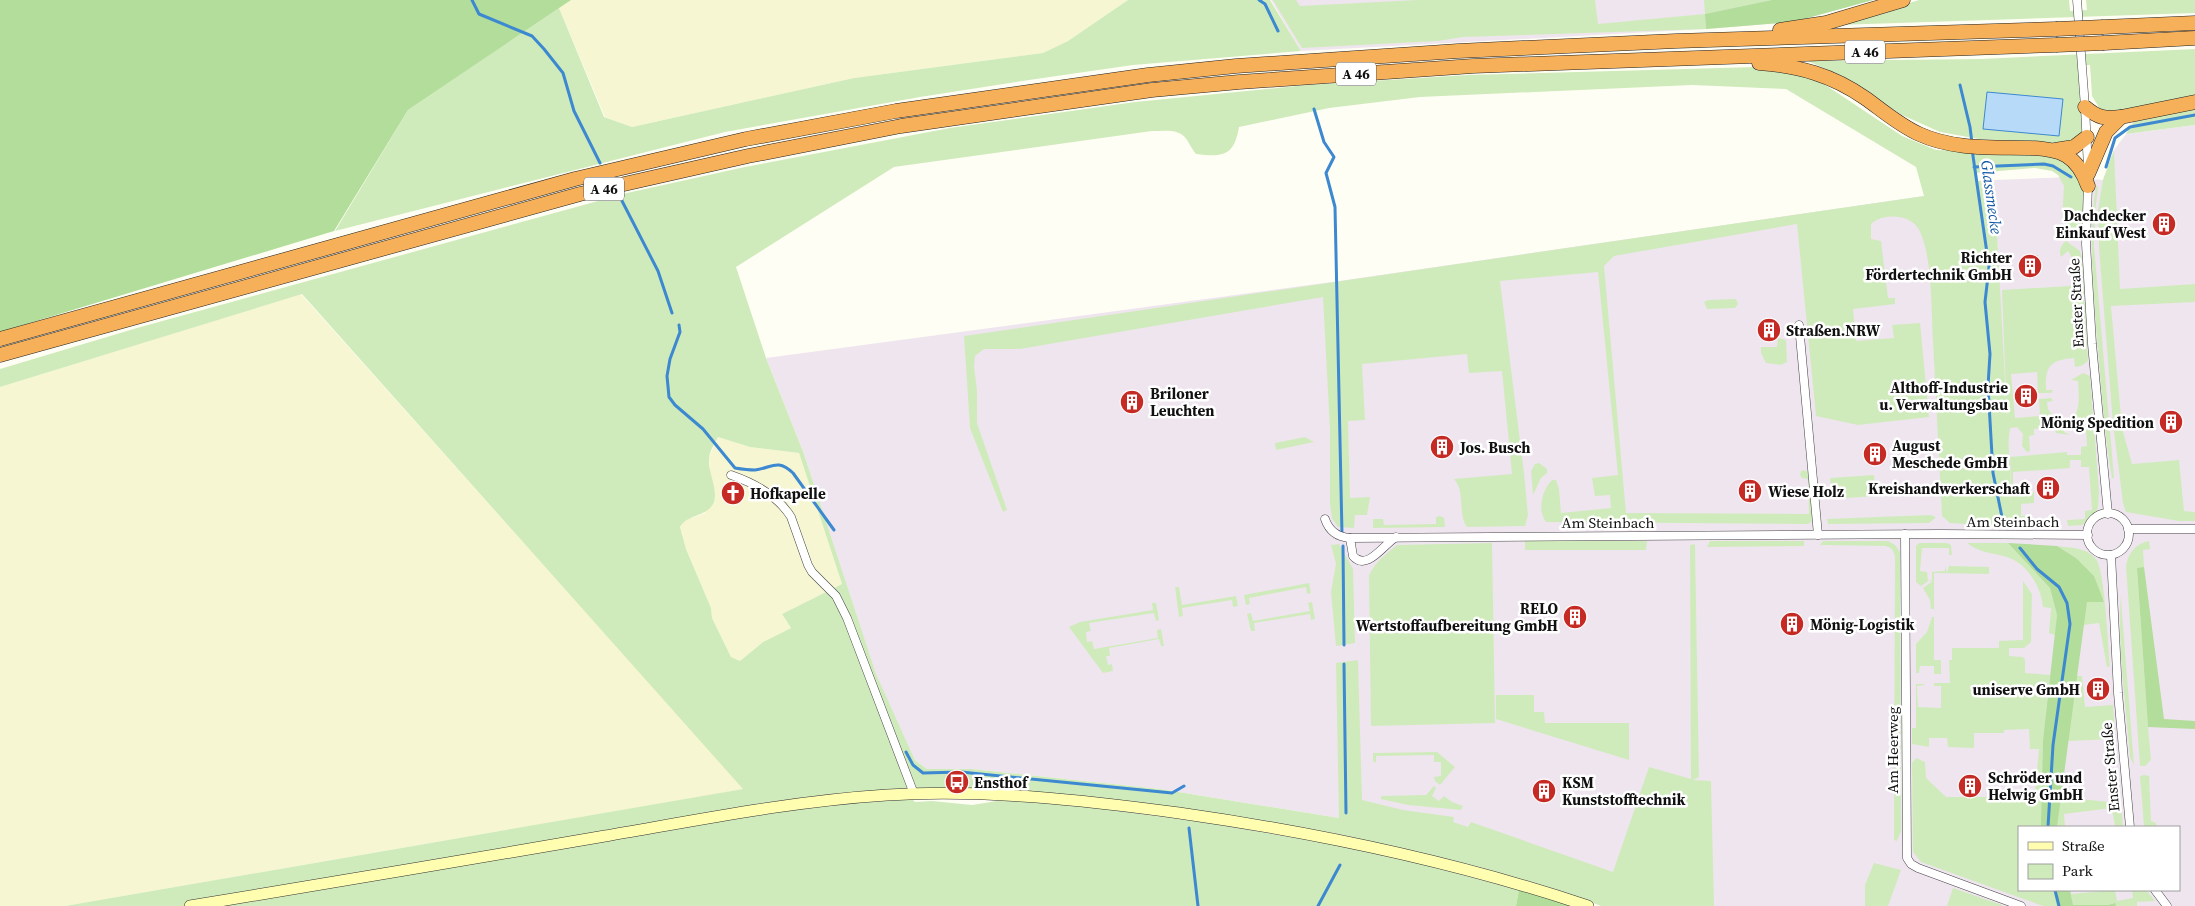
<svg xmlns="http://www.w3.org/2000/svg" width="2195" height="906" viewBox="0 0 2195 906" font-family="'Source Serif 4',serif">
<rect width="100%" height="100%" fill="#fffef4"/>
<g fill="#efe5ef" fill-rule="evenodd">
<path d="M1271 0H1873L1793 22 1706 29 1301 51Z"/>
<path d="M2195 125V906H1642L1339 818 1160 789 972 769H927L915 760 876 675 804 454 766 358 1339 281 1924 196 1994 180 2071 177 2103 180 2114 150 2126 134ZM2019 827H2179V890H2019Z"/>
</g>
<g fill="#f6f6d3">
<path d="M571 0H1128L1068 41 1043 53 854 78 632 127 605 117 559 8Z"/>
<path d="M301 294 744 789 65 906H0V387Z"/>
<path d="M718 437 750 447 799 453 842 584 782 614 791 628 763 642 740 661 731 657 712 618 711 608 686 549 680 526 683 521 705 513 710 470 709 457Z"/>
</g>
<g fill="#d0ebbb" fill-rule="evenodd">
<path d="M1128 0H1270L1301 51 1133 65 1036 79 920 97 725 132 335 231 408 110 559 8 604 117 632 127 854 78 1043 53 1068 41Z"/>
<path d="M1273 0H1296L1300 6 1417 0H1595L1598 24 1705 14 1704 0H1772L1705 14 1706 29 1463 37 1438 41 1302 48Z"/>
<path d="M1919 0H2069L2070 11 2087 10 2086 0H2195V13L1837 25Z"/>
<path d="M2195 49V97L2103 114 2092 96 2090 65H2078L2082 129 2080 136 2064 144 1979 139 1940 132 1902 115 1837 74 1808 61 1981 59Z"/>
<path d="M1756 67 1815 78 1902 136 1936 150 2045 154 2069 162 2084 187 2082 227 2079 229 2069 227 2062 220 2064 186 2058 175 2052 171 2035 168 1976 173 1977 181 1994 180 2012 507 2010 457 2067 452V455H2081V447L2087 446 2086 429H2080L2083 426 2094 425 2099 492 2098 508 2092 518 2082 525 2068 526 2067 520 2085 519V511L2092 510 2089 467H2081V460H2070V468L2013 472V493L2034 492V503L2021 504V516L2029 515 2030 522 2054 521V526L2014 527 1950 523 1942 516C1939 458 1936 399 1933 341 1931 311 1933 254 1918 228 1909 214 1882 213 1871 224V239L1881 241 1888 298H1895V304L1853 309 1856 341 1894 338 1892 325 1920 323 1929 417 1858 425 1816 416 1797 224 1614 256 1604 266 1626 513 1809 514 1808 479 1802 478 1800 475 1801 471 1804 470 1810 473 1811 476 1812 521 1808 524 1546 522C1537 510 1542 490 1552 480H1556L1559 489 1561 513 1611 508 1610 495 1595 496 1592 478 1618 475 1598 272 1500 281 1524 473 1528 515 1525 526 1467 527C1457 513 1466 492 1454 479L1512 474 1502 371 1469 373 1467 354 1362 364 1365 420 1348 421 1350 498 1370 497 1367 515H1355L1354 528 1338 527 1332 518 1330 504V430L1323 297 1020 349H984L975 356 974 366 977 391V423L1007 510 1003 512 970 428 964 336 1924 196 1916 167 1786 89 1692 85 1420 97 1329 108 1239 127C1234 157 1222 157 1196 154 1192 149 1190 145 1187 140 1180 128 1164 131 1152 131L894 167 736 267 766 358 804 454 876 674 915 760 927 769H972L1160 789 1339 818 1336 663 1358 660 1362 800 1403 810 1454 817 1453 822 1468 827 1471 822 1613 872 1649 767 1691 779 1690 545 1695 544 1699 777 1693 780 1711 781 1714 906H1601L1561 891 1470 865 1338 834 1116 800 973 788 832 794 755 804V816L828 805 912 799 915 802 932 801 972 805 1003 800 1082 806 1214 824 1336 845 1422 864 1519 890 1516 906H65L743 789 302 294 0 387V369L137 328 627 193 745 167 950 128 1135 102 1307 85 1468 75ZM718 437 750 447 799 453 842 584 782 614 791 628 763 642 740 661 731 657 712 618 711 608 686 549 680 527C687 514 708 517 714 502 718 488 708 473 709 459 709 452 715 443 718 437Z"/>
<path d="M2195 107V125L2126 134 2135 119Z"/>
<path d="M2114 150 2120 289 2195 284V302L2111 306 2122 428 2132 464 2179 460 2184 511 2195 512V521H2179L2126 512 2123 503 2113 424 2099 248 2098 210 2103 180Z"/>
<path d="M2096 186 2098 187 2095 213 2094 246 2114 478H2112C2104 432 2101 385 2097 338 2093 287 2088 237 2096 186Z"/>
<path d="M2066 241 2080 251 2082 259 2088 361 2081 366 2075 367 2074 358C2050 360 2045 366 2046 390H2053L2051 393H2038L2037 372 2011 374 2015 418 2040 416 2039 399 2051 398 2053 401 2047 402 2048 409 2054 417C2083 429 2079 398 2078 381L2071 380 2083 373 2090 376 2093 418 2074 421 2072 423 2065 422 2064 432 2070 435 2056 433 2055 427 2034 429V435L2029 436 2030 451 2027 452 2022 446 2023 434 2017 427 2010 428 2008 444 2002 290 2070 286C2076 273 2076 263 2068 251L2061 257C2059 250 2060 246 2066 241Z"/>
<path d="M1736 299 1738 304 1735 308 1707 309 1704 302 1708 300Z"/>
<path d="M1778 338 1786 340 1787 362 1781 365 1766 363 1761 353V347H1777Z"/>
<path d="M1305 437 1314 442 1276 450 1275 443Z"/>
<path d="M1539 463 1547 469V473L1541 478 1533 495 1531 471 1535 464Z"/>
<path d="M1874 475 1875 496 1832 499 1830 478Z"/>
<path d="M1930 515 1936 517 1929 523 1828 524 1827 519Z"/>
<path d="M1440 516 1444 518 1445 527 1373 528V519H1383L1384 525 1436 524V517Z"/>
<path d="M1525 541H1647L1646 550H1525Z"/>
<path d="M1710 541H1804V546L1707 547Z"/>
<path d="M1823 541H1888L1895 545 1900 552 1901 831 1897 841 1894 840 1895 556 1892 549 1886 546 1820 545Z"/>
<path d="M2149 541 2150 549 2143 550 2144 567 2137 569 2148 727 2151 760 2145 766H2140L2126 566C2129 552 2135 544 2149 541Z"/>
<path d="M1492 543 1495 723 1371 726 1369 576C1373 564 1387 553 1397 545Z"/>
<path d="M1919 543H1947L1951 545 1952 555H1949V548H1922L1920 571 1927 572 1928 581 1932 580V572L1945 571V566L1947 573 1949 566 1989 567V574L1934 573V609H1931L1930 600 1923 588 1933 581H1928L1921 586 1916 582V546Z"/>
<path d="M1967 543H2008L2050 588 2057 615 2055 635 2049 633 2051 608 2043 607C2041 588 2030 568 2012 559 1996 552 1982 555 1967 543Z"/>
<path d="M1339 544 1353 569 1355 643 1336 646 1331 592 1336 564 1331 545Z"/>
<path d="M2057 546C2071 548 2086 547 2096 559 2105 570 2108 647 2110 666L2107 667 2099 623 2083 625 2087 602 2104 601 2076 558Z"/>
<path d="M2023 581 2032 594 2031 642 2024 648H2009V656L2023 657 2025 660V673L2050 675 2043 740 2041 827H2019V890H2053L2057 906H2043L1921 862 1913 852 1912 763 1916 758 1925 762 1926 778 1946 797H1991V802H2034L2039 749H2030L2029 729 2004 730V733H1974V748L1948 747 1947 738H1929V747L1912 744V728H1916V684H1924V685L1917 686 1918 707 1941 708V686H1934V683H1950L1949 660H1952V648H1999V641L2023 640Z"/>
<path d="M1309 583 1311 593 1307 594 1306 587 1249 598 1250 604 1246 605 1244 595Z"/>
<path d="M1175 587H1179L1182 605 1236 596 1238 606 1233 607 1232 600 1182 608 1183 616 1179 617Z"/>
<path d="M2121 594 2122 613 2134 765 2130 757C2126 703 2117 647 2121 594Z"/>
<path d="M1312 602 1315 619 1311 620 1310 614 1254 623 1255 631H1251L1247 614 1251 613 1253 621 1310 611 1308 603Z"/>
<path d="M1152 603H1156L1159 620 1156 621 1154 613 1089 623 1091 631 1086 632 1087 642 1092 641 1094 649 1158 638 1157 630 1161 629 1164 646H1161L1159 639 1109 648 1110 656H1106L1108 665 1112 664 1113 671 1103 673 1069 627 1080 622 1153 610Z"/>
<path d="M1932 617H1934V660H1941V674H1934V666H1920L1919 673H1916V644L1927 632Z"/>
<path d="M2076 676H2082L2085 707 2113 705 2117 763 2114 759 2113 739 2068 741Z"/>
<path d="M1496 695H1534V712H1544L1545 723H1629V760L1496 719Z"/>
<path d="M1437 752 1455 767 1440 785 1435 781 1434 777 1441 776V762H1434V755L1376 756V763L1373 761V753Z"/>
<path d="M2144 775 2149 776 2151 821 2156 823 2157 827H2144L2140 776Z"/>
<path d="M2119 784 2123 827H2115L2112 808 2064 814 2065 827H2057L2061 791 2081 793 2080 799 2109 802 2111 785Z"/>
<path d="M1434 786 1436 788 1432 796 1439 801 1444 796 1452 802 1463 806 1461 810 1408 805 1381 799V796L1426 795Z"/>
<path d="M1874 863 1901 870 1888 906H1865V885Z"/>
<path d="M1953 888 2002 905V906H1947Z"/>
<path d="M2115 890 2117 901 2133 898 2132 890H2146L2155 901 2137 902V906H2116L2114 903 2108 905H2073L2071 894Z"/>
</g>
<g fill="#b2dd9a">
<path d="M0 0H571L408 110 334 231 0 332Z"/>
<path d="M1772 0H1873L1793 22 1706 29 1705 14Z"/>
<path d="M2008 543 2057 546 2076 558 2094 576 2104 602H2087L2057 827H2041V822L2043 740 2057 615 2050 588Z"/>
<path d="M2144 567 2164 719 2195 721V729L2148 727 2137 568Z"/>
<path d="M1519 890 1574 906H1516Z"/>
<path d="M2053 890H2070L2073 905H2108L2115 903 2116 906H2057Z"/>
</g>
<path fill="#b7daf8" stroke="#3c88d1" d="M1987 92 2063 99 2059 136 1983 129Z"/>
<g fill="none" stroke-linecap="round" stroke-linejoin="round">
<g stroke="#3c88d1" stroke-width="3">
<path d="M472 0 479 14 532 36 544 49 563 73 574 111 600 163"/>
<path d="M1259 0 1265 4 1278 31"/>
<path d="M1960 85 1970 127 1972 143"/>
<path d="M1314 109 1324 142 1334 157 1326 173 1335 207 1342 534"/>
<path d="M1972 149 1989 267 1985 302 1990 354 1988 386 1993 473 2003 522"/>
<path d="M1974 167 2044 164 2053 166 2071 177"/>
<path d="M2106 167 2115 138 2130 127 2195 115"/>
<path d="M620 197 658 271 672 313"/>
<path d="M679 325 680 332 670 359 667 376 669 397 675 405 703 429 735 468C741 469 749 470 755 470 772 468 777 458 793 473L834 530"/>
<path d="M1343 546 1344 645"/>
<path d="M2020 548 2037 569 2059 587 2067 603 2070 624 2053 745 2048 827"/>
<path d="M1344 664 1346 813"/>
<path d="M906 752 913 765 923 773 961 772 1172 793 1184 786"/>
<path d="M1189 828 1198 906"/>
<path d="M2055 890 2059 906"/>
<path d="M1318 906 1340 865"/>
</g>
<g stroke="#434343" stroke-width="9">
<g id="street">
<path d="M2077 0 2085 107 2088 168"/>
<path d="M2088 184 2086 244 2092 344 2108 514"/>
<path d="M1799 325 1818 535"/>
<path d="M731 475C754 483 778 496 791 517L808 565 812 572 836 596 847 618 914 794"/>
<circle cx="2108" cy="534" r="21"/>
<path d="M1325 519C1329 531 1337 537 1350 538L1941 534 2088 535"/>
<path d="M2128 529H2195"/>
<path d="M1905 534 1907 858 1911 864 1918 868 2021 906"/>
<path d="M1350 538 1353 556C1367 572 1384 544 1396 537"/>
<path d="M2111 555 2118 693 2130 827"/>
<path d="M2155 890 2167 906"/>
</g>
</g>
<g stroke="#323232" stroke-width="12">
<path id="secondary" d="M190 906C328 883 467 860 605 836 698 820 792 801 887 795 984 789 1083 800 1179 813 1319 833 1454 861 1588 906"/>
</g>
<g stroke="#212121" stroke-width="15">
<g id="highway">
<path d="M2103 27 2195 23"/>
<path d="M1780 30 1826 23 1903 0"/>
<path d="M2104 43 2195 38"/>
<path d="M1759 63C1799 66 1832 75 1865 98 1882 110 1899 125 1919 134 1954 150 1992 147 2030 148 2061 149 2077 155 2088 186"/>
<path d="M2085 107C2098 118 2105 119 2121 117"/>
<path d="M2055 150 2074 147 2087 137"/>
<path d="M2088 174 2106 132 2121 117 2195 102"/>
<path d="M0 339 575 179 746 139 896 111 1148 75 1236 66 1458 51 1676 41 2056 29"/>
<path d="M0 355 580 194 748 156 901 126 1152 90 1239 82 1473 66 2056 45"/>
</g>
</g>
<use href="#street" stroke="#fff" stroke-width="8"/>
<use href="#secondary" stroke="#fffdaf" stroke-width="11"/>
<use href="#highway" stroke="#f7b05a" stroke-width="14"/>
<g stroke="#212121" stroke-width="15" stroke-linecap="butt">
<g id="highway-bridge">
<path d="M2056 29 2103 27"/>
<path d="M2056 45 2104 43"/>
</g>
</g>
<use href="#highway-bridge" stroke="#f7b05a" stroke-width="14"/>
</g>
<defs>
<g id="building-disc" transform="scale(1.25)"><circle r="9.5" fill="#c52b24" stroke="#fff"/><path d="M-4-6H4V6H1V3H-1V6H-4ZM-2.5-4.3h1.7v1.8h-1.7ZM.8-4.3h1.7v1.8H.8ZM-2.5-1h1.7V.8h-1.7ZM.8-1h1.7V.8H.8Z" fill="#fff"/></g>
<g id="church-disc" transform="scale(1.25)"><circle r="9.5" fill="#c52b24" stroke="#fff"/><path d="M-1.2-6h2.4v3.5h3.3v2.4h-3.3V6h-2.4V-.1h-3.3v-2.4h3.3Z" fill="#fff"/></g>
<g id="bus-disc" transform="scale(1.25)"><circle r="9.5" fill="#c52b24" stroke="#fff"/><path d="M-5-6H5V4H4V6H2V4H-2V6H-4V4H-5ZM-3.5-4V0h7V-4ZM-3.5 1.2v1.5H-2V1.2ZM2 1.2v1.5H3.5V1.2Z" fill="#fff"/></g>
</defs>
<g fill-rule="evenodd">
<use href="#building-disc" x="2164" y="224"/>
<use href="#building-disc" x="2030" y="266"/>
<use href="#building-disc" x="1769" y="330"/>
<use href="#building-disc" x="2026" y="396"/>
<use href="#building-disc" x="1132" y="402"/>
<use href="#building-disc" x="2171" y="422"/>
<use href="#building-disc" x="1442" y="447"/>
<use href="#building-disc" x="1875" y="454"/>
<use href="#building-disc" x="2048" y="488"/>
<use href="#building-disc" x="1750" y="491"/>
<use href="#church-disc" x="733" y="493"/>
<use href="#building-disc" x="1575" y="617"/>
<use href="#building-disc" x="1792" y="624"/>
<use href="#building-disc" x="2098" y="689"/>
<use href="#bus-disc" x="957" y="782"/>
<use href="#building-disc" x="1970" y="786"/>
<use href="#building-disc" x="1544" y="791"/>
</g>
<g text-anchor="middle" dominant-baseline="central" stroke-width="5" stroke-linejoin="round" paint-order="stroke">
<g fill="#fff" stroke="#585858" stroke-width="1">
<rect x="1845" y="40.5" width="40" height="23" rx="4"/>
<rect x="1336" y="62.5" width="40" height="23" rx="4"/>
<rect x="584" y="177.5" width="40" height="23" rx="4"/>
</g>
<g font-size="14" font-weight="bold" fill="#101010">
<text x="1865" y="52">A 46</text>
<text x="1356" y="74">A 46</text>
<text x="604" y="189">A 46</text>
</g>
<g font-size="15" font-weight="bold" fill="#101010" stroke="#fff" text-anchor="start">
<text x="2146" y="215" text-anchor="end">Dachdecker<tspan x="2146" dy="17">Einkauf West</tspan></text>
<text x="2012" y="257" text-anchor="end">Richter<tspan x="2012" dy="17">Fördertechnik GmbH</tspan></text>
<text x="1786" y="330">Straßen.NRW</text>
<text x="2008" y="387" text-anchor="end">Althoff-Industrie<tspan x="2008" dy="17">u. Verwaltungsbau</tspan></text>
<text x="1150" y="393">Briloner<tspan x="1150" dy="17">Leuchten</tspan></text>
<text x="2154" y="422" text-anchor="end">Mönig Spedition</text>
<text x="1892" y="445">August<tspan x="1892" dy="17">Meschede GmbH</tspan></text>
<text x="1460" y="447">Jos. Busch</text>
<text x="2030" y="488" text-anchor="end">Kreishandwerkerschaft</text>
<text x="1768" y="491">Wiese Holz</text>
<text x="750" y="493">Hofkapelle</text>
<text x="1558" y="608" text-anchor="end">RELO<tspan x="1558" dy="17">Wertstoffaufbereitung GmbH</tspan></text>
<text x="1810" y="624">Mönig-Logistik</text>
<text x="2080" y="689" text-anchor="end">uniserve GmbH</text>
<text x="1988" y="777">Schröder und<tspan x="1988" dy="17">Helwig GmbH</tspan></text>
<text x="974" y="782">Ensthof</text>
<text x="1562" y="782">KSM<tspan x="1562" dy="17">Kunststofftechnik</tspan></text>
</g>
<g font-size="15" fill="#101010" stroke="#fff">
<text transform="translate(2076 303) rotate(-93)">Enster Straße</text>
<text x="2013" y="521">Am Steinbach</text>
<text x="1608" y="522">Am Steinbach</text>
<text transform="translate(1892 750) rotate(-90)">Am Heerweg</text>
<text transform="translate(2110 767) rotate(-95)">Enster Straße</text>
</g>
<g font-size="16" font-style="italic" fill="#155aa7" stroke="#fff">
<text transform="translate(1992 197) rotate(82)">Glassmecke</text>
</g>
</g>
<rect x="2018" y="826" width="162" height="65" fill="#ffffff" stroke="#9f9f9f"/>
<rect x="2028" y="842" width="25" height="8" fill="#fffdaf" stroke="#9f9f9f"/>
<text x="2062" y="851" font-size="15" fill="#101010">Straße</text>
<rect x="2028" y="864" width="25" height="15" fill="#d0ebbb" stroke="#9f9f9f"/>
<text x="2062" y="876" font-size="15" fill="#101010">Park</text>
</svg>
